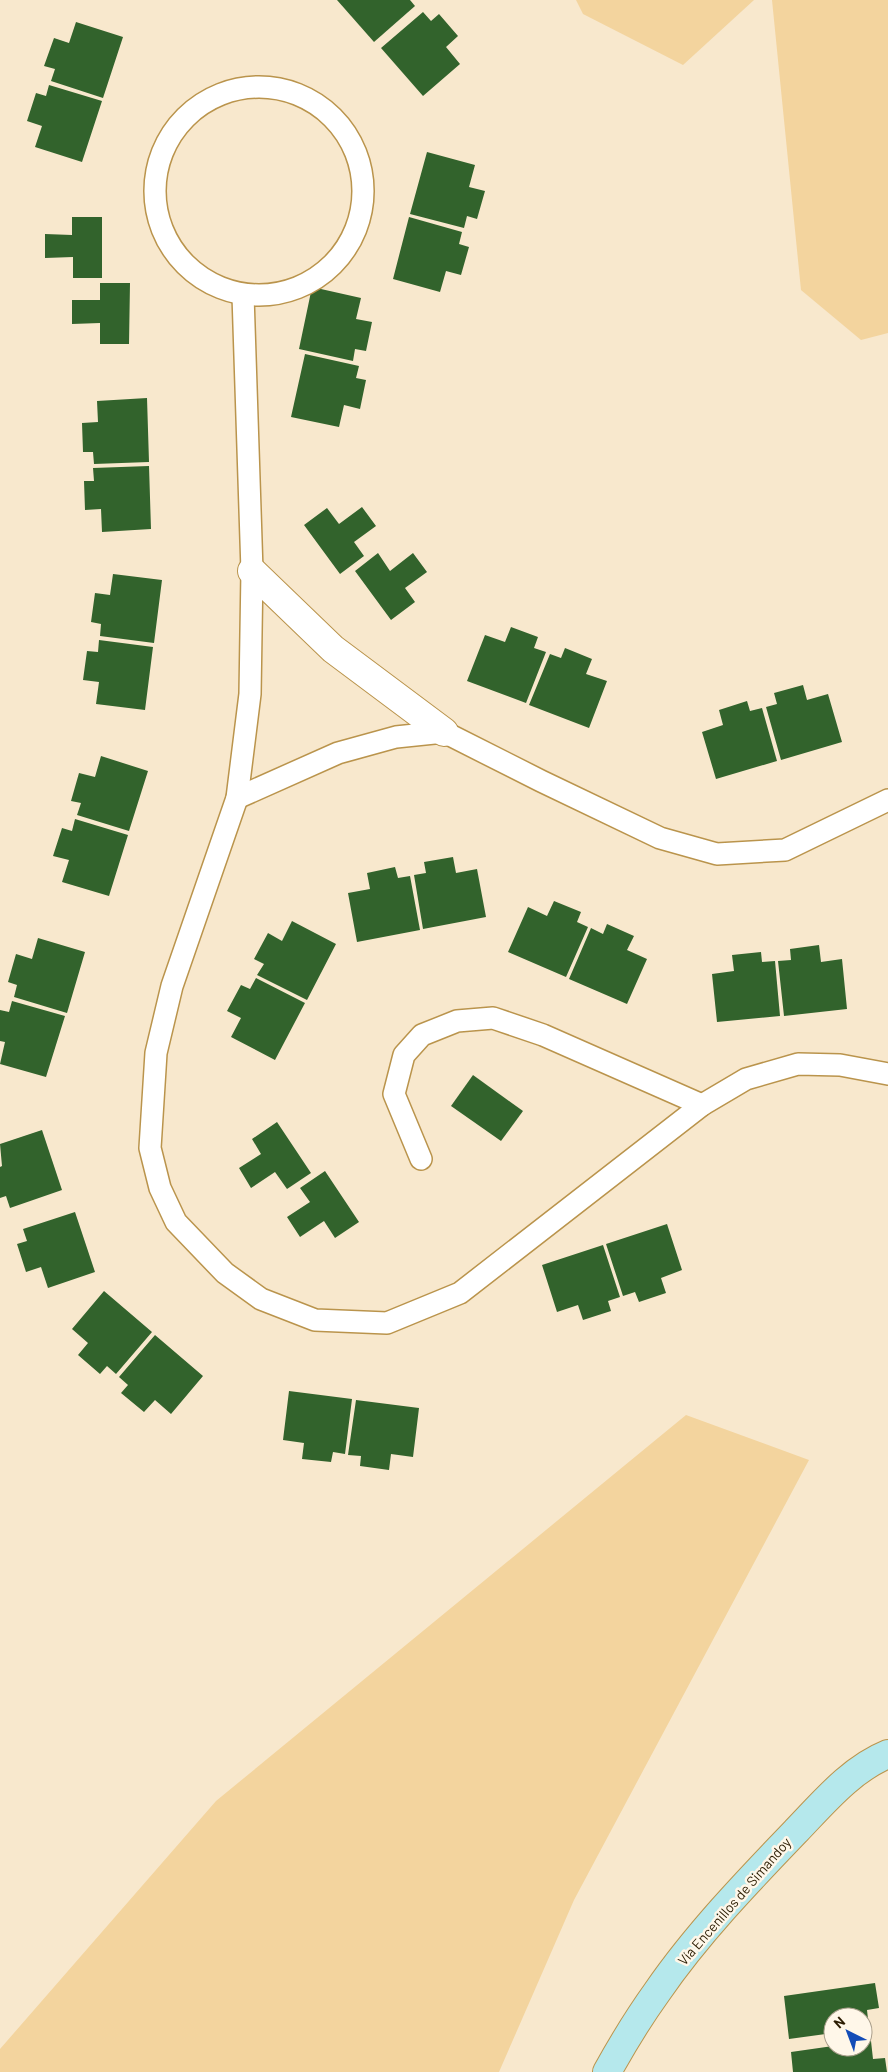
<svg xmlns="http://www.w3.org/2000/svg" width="888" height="2072" viewBox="0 0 888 2072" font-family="Barlow,sans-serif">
<rect width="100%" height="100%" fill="#f8e8cd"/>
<g fill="#f3d49e">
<path d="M576 0H754L683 65 583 14Z"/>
<path d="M772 0H888V333L861 340 801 290Z"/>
<path d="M686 1415 809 1460 574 1900 499 2072H0V2049L216 1801Z"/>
</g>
<g fill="#32632c">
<path d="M337 0H410L415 6 374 42Z"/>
<path d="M423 12 431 21 439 14 458 36 446 47 460 64 423 96 381 48Z"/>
<path d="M76 22 123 37 103 98 51 81 55 69 44 66 54 38 69 43Z"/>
<path d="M49 85 102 101 82 162 35 147 42 126 27 121 36 93 46 96Z"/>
<path d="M427 152 475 165 469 187 485 191 477 219 467 216 464 228 410 214Z"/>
<path d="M72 217H102V278H73V257L45 258V234L72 235Z"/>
<path d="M409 217 462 232 459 244 469 247 461 275 446 271 440 292 393 279Z"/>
<path d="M100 283H130L129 344H100V323L72 324V300H100Z"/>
<path d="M312 287 361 298 356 319 372 322 366 351 355 349 353 361 299 349Z"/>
<path d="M305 354 359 366 356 378 366 380 360 409 344 405 339 427 291 417Z"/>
<path d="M147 398 149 462 94 464 93 452H83L82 423 98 422 97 401Z"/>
<path d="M149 466 151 529 102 532 101 509 85 510 84 481H94L93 468Z"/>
<path d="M362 507 376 526 354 542 364 556 340 574 304 525 327 508 339 524Z"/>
<path d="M378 553 390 571 413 553 427 572 405 588 415 602 391 620 355 571Z"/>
<path d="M113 574 162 580 154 643 100 636 101 624 91 622 95 593 110 595Z"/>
<path d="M511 627 538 637 534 648 546 652 526 703 467 681 485 635 505 642Z"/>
<path d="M99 640 153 647 145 710 96 704 99 682 83 680 87 651 98 652Z"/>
<path d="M565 648 592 659 586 674 607 681 589 728 529 705 550 654 561 658Z"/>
<path d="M803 685 807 700 828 694 842 742 781 760 766 707 777 704 774 693Z"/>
<path d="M747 701 750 711 762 708 777 761 716 779 702 732 723 725 719 710Z"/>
<path d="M101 756 148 771 129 831 77 815 81 803 71 801 79 773 95 777Z"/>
<path d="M75 819 128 835 109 896 62 882 69 860 53 856 62 828 72 831Z"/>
<path d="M453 857 456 873 477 869 486 917 423 929 414 875 426 873 424 862Z"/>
<path d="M395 867 398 878 410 876 420 930 357 942 348 893 370 889 367 873Z"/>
<path d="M554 901 581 912 577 922 588 927 566 977 508 952 528 907 547 916Z"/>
<path d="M292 921 336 944 307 1000 257 975 264 964 254 959 268 933 282 941Z"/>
<path d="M607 924 634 936 627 950 647 959 627 1004 569 979 591 928 603 934Z"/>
<path d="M38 938 85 952 67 1013 14 997 17 985 8 982 16 954 32 959Z"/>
<path d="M819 945 821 962 842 959 847 1009 784 1016 778 961 791 960 790 949Z"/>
<path d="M761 952 762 962 775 961 780 1016 717 1022 712 974 734 971 732 955Z"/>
<path d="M256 978 305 1003 275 1060 231 1037 241 1018 227 1011 241 985 250 989Z"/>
<path d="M12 1001 65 1016 46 1077 0 1064 5 1042 0 1041V1010L9 1012Z"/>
<path d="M473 1075 523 1111 501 1141 451 1106Z"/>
<path d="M277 1122 311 1173 287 1189 275 1172 251 1188 239 1168 261 1154 252 1139Z"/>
<path d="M42 1130 62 1190 10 1208 6 1196 0 1198V1167L2 1166 0 1144Z"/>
<path d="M325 1171 359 1222 335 1238 324 1221 300 1237 287 1217 310 1202 300 1188Z"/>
<path d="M75 1212 95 1272 48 1288 41 1267 26 1272 17 1244 27 1241 23 1229Z"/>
<path d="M667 1224 682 1270 661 1278 666 1293 639 1302 635 1292 623 1296 606 1244Z"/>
<path d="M603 1245 620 1297 608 1301 611 1311 583 1320 578 1305 557 1312 542 1265Z"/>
<path d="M104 1291 152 1332 116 1374 107 1366 100 1374 78 1355 88 1343 72 1329Z"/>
<path d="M155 1335 203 1376 171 1414 155 1400 144 1412 121 1393 128 1385 119 1377Z"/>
<path d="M289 1391 352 1399 345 1454 333 1452 331 1462 302 1459 304 1443 283 1440Z"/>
<path d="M356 1400 419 1408 413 1457 391 1454 389 1470 360 1466 361 1456 348 1455Z"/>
<path d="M875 1983 879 2008 867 2010 869 2028 863 2029V2017H833V2033L789 2039 784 1996Z"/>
<path d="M871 2041 873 2059 885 2058 887 2072H793L791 2052 833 2046 863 2047V2042Z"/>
</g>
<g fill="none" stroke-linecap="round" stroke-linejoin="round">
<g stroke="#ba944c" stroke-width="24">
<g id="lane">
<circle cx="259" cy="191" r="104"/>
<path d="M243 295 252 571 250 694 237 798 172 986 156 1053 150 1148 160 1188 176 1222 225 1273 261 1299 315 1320 387 1323 460 1293 702 1105 746 1079 798 1064 840 1065 888 1074"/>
<path d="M237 798 338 753 396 737 444 732 541 781 660 838 717 854 785 850 888 800"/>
<path d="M421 1159 394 1094 404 1055 422 1035 457 1021 493 1018 543 1035 702 1105"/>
</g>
</g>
<g stroke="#ba944c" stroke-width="30">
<path id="street" d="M252 571 333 649 444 732"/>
</g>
<g stroke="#ba944c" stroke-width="30">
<path id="secondary" d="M607 2072C622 2045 639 2017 657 1992 697 1934 747 1882 796 1831 823 1803 851 1769 888 1754"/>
</g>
<use href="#lane" stroke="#fff" stroke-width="21"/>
<use href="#street" stroke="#fff" stroke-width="28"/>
<use href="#secondary" stroke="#b5e8ec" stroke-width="28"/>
</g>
<g text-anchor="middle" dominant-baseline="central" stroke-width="5" stroke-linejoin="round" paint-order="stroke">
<g font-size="14" fill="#2a1b00" stroke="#fff7e9">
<text transform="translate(734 1901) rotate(-49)">Vía Encenillos de Simandoy</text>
</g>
</g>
<g transform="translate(848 2032) rotate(318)"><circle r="24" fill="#fff7e9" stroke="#aa9f8c"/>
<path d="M0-4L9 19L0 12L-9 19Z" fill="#134cb7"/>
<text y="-8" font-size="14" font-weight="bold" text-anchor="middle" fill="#2a1b00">N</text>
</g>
</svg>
